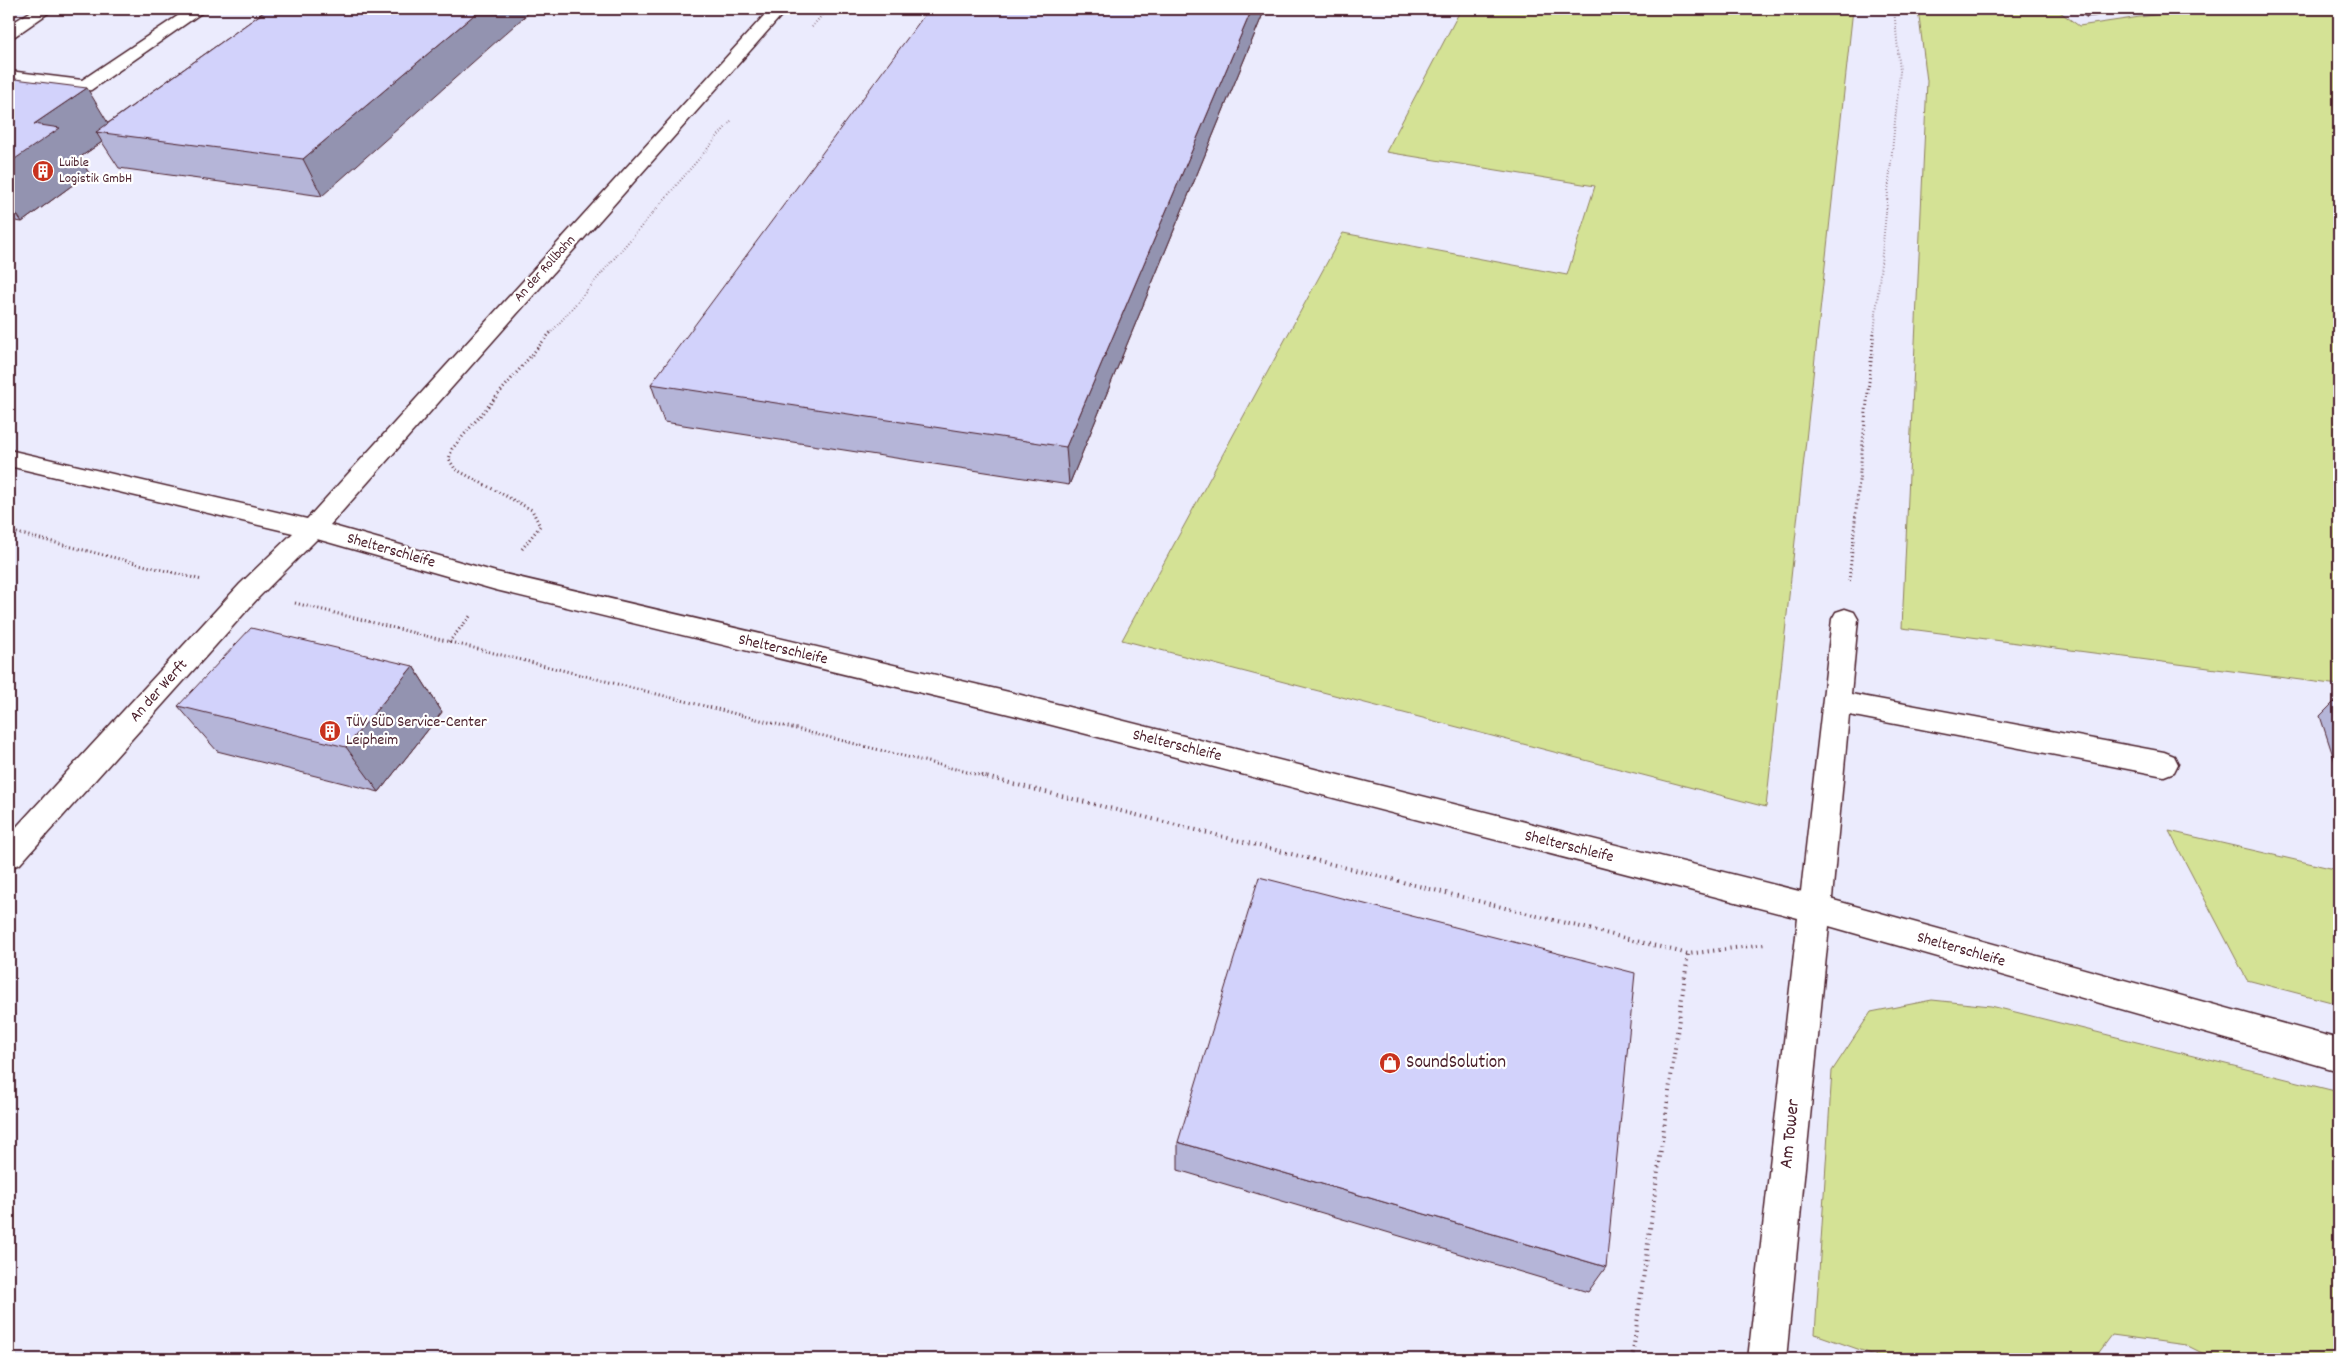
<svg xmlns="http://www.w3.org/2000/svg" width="2348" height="1368" viewBox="0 0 2348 1368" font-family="Dekko,sans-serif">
<rect width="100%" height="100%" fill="#f6f6fe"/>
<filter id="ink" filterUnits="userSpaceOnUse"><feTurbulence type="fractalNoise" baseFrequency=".02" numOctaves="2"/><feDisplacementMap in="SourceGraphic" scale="10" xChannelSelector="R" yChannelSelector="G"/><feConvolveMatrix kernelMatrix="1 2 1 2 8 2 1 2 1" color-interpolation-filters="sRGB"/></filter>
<g filter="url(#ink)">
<rect fill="#ebebfd" x="9" y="9" width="2330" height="1350"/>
<g fill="#d4e295" stroke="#8f8060">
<path d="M1461 9H1853L1766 807 1122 640 1343 233 1567 275 1595 186 1386 152Z"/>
<path d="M1918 9H2056L2079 26 2194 9H2339V685L1902 628 1927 81Z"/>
<path d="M2169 831 2339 870V1004L2247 980Z"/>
<path d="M1932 1000 1991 1006 2339 1092V1359H2214L2186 1345 2112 1335 2094 1359H1886L1815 1334 1832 1071 1871 1012Z"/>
</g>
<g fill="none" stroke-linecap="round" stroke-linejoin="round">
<g stroke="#4a1f2b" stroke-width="3">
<g id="lane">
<path d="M35 9H54L15 36 9 37V25Z"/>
<path d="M188 9H207L91 90 85 91 9 81V71L82 80Z"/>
<path d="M1845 609 1854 612 1858 619 1851 694 2164 752 2174 756 2178 764 2174 772 2164 776 1849 715 1831 909 1826 919 1815 923 1804 919 1799 909 1832 619 1836 612Z"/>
</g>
</g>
<g stroke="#4a1f2b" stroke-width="3">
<path id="street" d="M770 9H787L330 525 496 572 1013 693 1815 895 2339 1039V1071L1829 926 1786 1359H1748L1798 918 1013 715 496 590 317 539 258 598 20 864 9 868V835L240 584 293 533 9 466V450L307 519Z"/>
</g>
<g stroke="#4a1f2b" stroke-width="2" stroke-dasharray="0.5 2.5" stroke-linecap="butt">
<path d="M812 27 827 9"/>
<path d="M550 334 731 121"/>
<path d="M1874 334 1900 71 1894 9"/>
</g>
<g stroke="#4a1f2b" stroke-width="3" stroke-dasharray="1 3" stroke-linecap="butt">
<path d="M9 531 202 580"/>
<path d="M522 549 540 526 532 510 455 469 449 459 452 449 551 332"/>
<path d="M1849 581 1874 332"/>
<path d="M295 603 987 777"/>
<path d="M449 642 471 615"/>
</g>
<g stroke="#4a1f2b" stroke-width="4" stroke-dasharray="1 4.5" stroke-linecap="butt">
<path d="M982 776 1688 954 1765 944"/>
<path d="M1632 1359 1688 954"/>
</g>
<use href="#lane" fill="#fff" fill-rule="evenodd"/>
<use href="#street" fill="#fff" fill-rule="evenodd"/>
</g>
<g fill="#b5b5d8" stroke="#4a1f2b">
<path d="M268 9 322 196 119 168 102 142 79 158 89 173 22 222 9 220V83L108 123Z"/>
<path d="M1265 9 1069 485 664 422 651 384Z"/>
<path d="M2074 9H2125L2123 12 2086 17Z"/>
<path d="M413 666 442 712 379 792 217 751 178 706Z"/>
<path d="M2339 697V774L2320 716Z"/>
<path d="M1178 1142 1606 1267 1588 1292 1178 1170Z"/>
</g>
<g fill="#9393b0" stroke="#4a1f2b">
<path d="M481 9H533L322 196 303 159Z"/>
<path d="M1252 9H1265L1069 485 1066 447Z"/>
<path d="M2090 9H2125L2123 12 2086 17Z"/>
<path d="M87 88 114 133 96 132 102 142 79 158 89 173 22 222 9 203V163L34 124Z"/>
<path d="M413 666 442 712 379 792 346 747Z"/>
</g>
<g fill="#d2d2fb" stroke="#4a1f2b">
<path d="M268 9H481L303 159 96 132Z"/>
<path d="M929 9H1252L1066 447 651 384Z"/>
<path d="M15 79 87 88 34 124 60 128 9 163V83Z"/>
<path d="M251 628 413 666 346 747 178 706Z"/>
<path d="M1259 877 1635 973 1606 1267 1178 1142Z"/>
</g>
</g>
<defs>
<g id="building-disc" transform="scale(1.125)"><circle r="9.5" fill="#c8321e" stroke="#fff"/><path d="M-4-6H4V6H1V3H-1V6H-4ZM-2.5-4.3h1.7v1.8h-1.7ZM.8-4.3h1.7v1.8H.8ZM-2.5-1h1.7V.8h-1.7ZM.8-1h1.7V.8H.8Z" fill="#fff"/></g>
<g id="shop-disc" transform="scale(1.125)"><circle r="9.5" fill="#c8321e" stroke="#fff"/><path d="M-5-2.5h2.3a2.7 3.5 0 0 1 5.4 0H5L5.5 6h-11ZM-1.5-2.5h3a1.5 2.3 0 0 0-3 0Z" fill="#fff"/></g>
</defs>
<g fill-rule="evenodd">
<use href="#building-disc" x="43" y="171"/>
<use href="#building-disc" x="330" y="731"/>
<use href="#shop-disc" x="1390" y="1063"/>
</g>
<g text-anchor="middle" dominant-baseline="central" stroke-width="4.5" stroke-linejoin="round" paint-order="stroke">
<g font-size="14" fill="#4a1f2b" stroke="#fff" text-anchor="start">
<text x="59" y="163">Luible<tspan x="59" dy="16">Logistik GmbH</tspan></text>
</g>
<g font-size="14" fill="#4a1f2b" stroke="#fff">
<text transform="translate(545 269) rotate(-48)">An der Rollbahn</text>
</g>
<g font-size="16" fill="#4a1f2b" stroke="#fff">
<text transform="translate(391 551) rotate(16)">Shelterschleife</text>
<text transform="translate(783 650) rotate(13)">Shelterschleife</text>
<text transform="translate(159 691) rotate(-48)">An der Werft</text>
<text transform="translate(1177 746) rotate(14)">Shelterschleife</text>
<text transform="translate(1569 847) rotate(14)">Shelterschleife</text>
<text transform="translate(1961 950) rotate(16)">Shelterschleife</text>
</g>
<g font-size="16" fill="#4a1f2b" stroke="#fff" text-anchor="start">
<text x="346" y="722">TÜV SÜD Service-Center<tspan x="346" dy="18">Leipheim</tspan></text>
</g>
<g font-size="19" fill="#4a1f2b" stroke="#fff" text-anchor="start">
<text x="1406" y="1063">SoundSolution</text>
</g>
<g font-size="19" fill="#4a1f2b" stroke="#fff">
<text transform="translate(1791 1134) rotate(-84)">Am Tower</text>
</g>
</g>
<rect width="2348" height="1368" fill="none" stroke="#fff" stroke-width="30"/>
<rect x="15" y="15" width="2318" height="1338" fill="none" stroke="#4a1f2b" stroke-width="2" filter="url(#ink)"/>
</svg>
